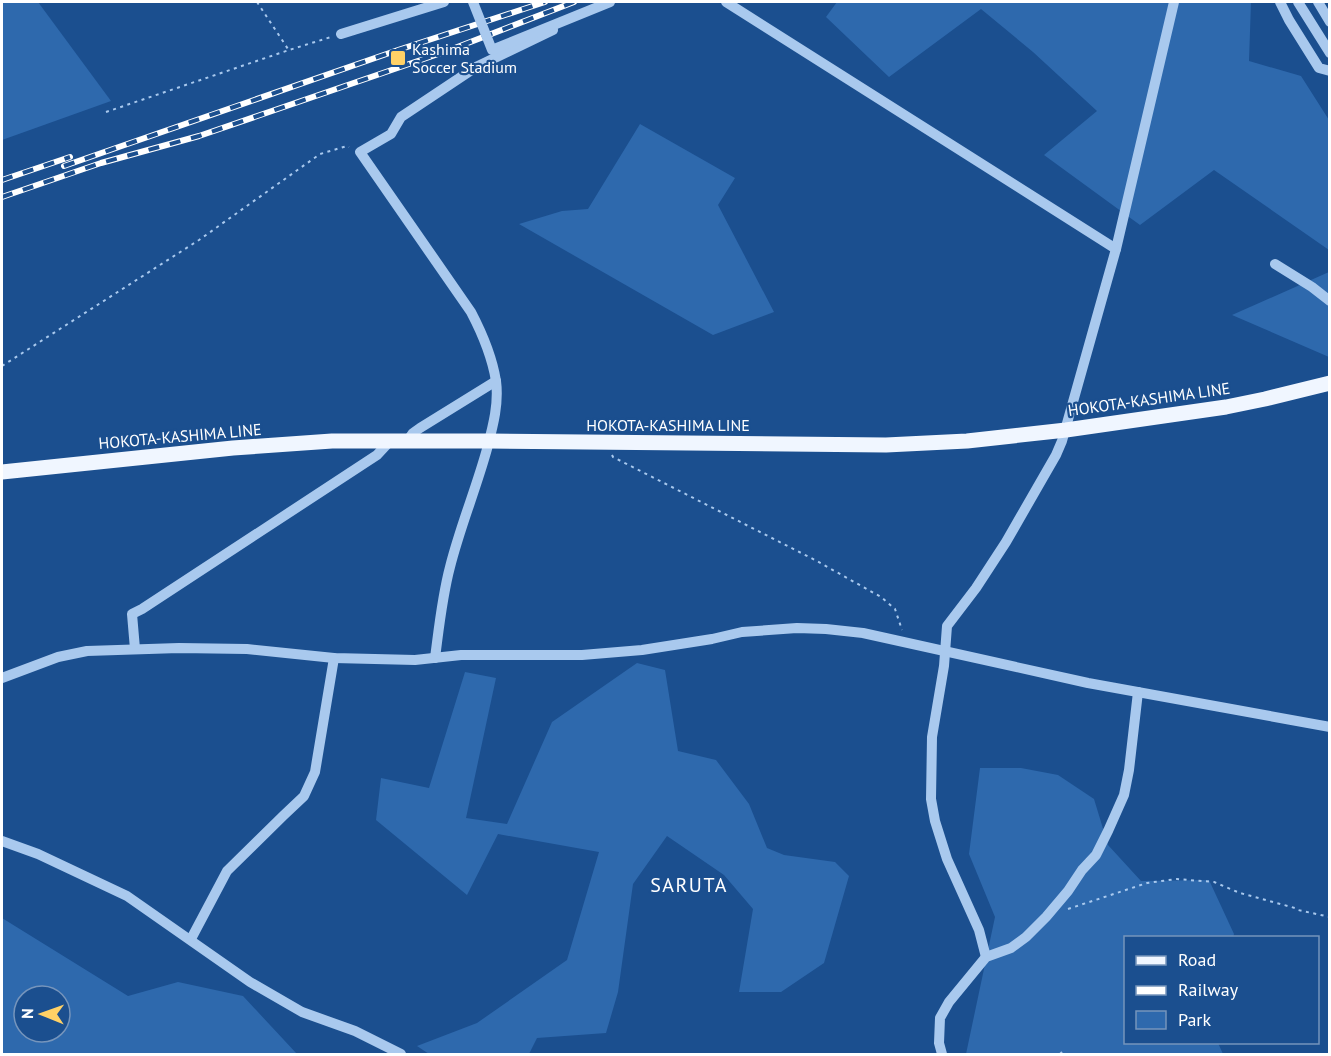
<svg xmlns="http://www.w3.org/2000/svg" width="1331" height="1056" viewBox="0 0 1331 1056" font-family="'PT Sans',sans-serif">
<rect width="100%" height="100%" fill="#1b4f8f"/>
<g fill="#2e69ad" fill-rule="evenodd">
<path d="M2 2H38L111 101 2 140Z"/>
<path d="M837 2H1251L1249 61 1301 76 1329 120V250L1214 170 1140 225 1044 155 1097 111 1033 52 981 9 889 77 826 17Z"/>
<path d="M640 124 735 178 718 205 774 312 713 335 519 224 562 211 588 209Z"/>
<path d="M1329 272V357L1232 315Z"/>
<path d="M637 663 665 670 678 751 716 760 749 804 767 848 784 855 835 862 849 876 824 963 781 992H739L753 909 724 875 667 836 633 884 618 992 606 1033 537 1038 529 1054H429L417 1046 477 1023 567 960 599 852 498 834 467 895 376 820 381 778 429 788 465 672 496 678 466 818 507 824 552 722Z"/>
<path d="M980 768H1021L1058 775 1094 799 1108 845 1141 881 1209 880 1234 934 1233 937 1126 938V1042L1218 1043 1223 1054H966L995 917 969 854Z"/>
<path d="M2 918 128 996 178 982 243 996 297 1054H2ZM24 996H60V1032H24Z"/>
</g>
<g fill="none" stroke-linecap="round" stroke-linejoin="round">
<g stroke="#a9c9ee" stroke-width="2" stroke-dasharray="3 4.5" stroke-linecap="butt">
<path d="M257 2 288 49"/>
<path d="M106 112 289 50 331 37"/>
<path d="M2 366 199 240 320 154 347 146 349 147"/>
<path d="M612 455 613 457 815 560 881 597 895 609 902 630"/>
<path d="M1068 909 1147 883 1177 879 1214 882 1240 893 1295 908 1298 910 1330 917"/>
<path d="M1060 1054 1062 1052"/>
</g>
<g stroke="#a9c9ee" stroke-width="10">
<path d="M726 2 1116 249"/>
<path d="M1280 2 1289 20 1319 68 1330 71"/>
<path d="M1298 2 1330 53"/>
<path d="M1318 2 1330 22"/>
<path d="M341 34 444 2"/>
<path d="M1275 264 1312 287 1330 301"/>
<path d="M408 440 413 433 420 428 496 381"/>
<path d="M135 649 132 614 142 609 377 455 390 441"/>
<path d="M435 658C439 628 442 597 450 567 460 527 476 489 487 449 493 426 499 404 496 381 492 356 482 333 471 312L360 152 391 134 401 117 476 67 553 30"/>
<path d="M2 678 58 657 87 651 179 648 247 649 334 658 415 660 461 655H582L642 650 712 639 742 632 797 628 826 629 863 633 1088 683 1330 727"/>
<path d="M2 841 38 854 127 896 250 982 302 1012 355 1031 401 1054"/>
<path d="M191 939 227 871 284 815 304 796 315 772 334 658"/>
<path d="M986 957 979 930 947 859 935 821 931 799 932 737 944 666 947 626 976 588 1006 542 1056 455 1062 441 1116 249 1174 2"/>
<path d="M942 1054 939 1043 940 1018 949 1002 986 957 1011 948 1026 937 1046 917 1068 891 1082 870 1096 855 1108 831 1124 795 1129 770 1138 692"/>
</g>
<path stroke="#f0f6ff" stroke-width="15" d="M2 472 233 448 332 441H489L886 445 967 441 1066 430 1226 407 1265 399 1330 383"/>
<g stroke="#fff" stroke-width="6">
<g id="rail">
<path d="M64 166 398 50 545 2"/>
<path d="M2 180 70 157"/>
<path d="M2 197 101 163 199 136 447 51 574 2"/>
</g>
</g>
<use href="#rail" stroke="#1b4f8f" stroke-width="4" stroke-dasharray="11" stroke-linecap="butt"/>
<path stroke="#a9c9ee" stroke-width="10" d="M473 2 492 50 610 2"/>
</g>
<rect fill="#ffd166" stroke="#1b4f8f" stroke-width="2" x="390" y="50" width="16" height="16" rx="3"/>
<g text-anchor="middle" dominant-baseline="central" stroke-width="4.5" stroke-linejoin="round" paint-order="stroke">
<g font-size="16" fill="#fff" stroke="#1b4f8f" text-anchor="start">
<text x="412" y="49">Kashima<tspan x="412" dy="18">Soccer Stadium</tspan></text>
</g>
<g font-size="16" fill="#fff" stroke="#1b4f8f">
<text transform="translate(1149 399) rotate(-8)">HOKOTA-KASHIMA LINE</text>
<text x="668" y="425">HOKOTA-KASHIMA LINE</text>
<text transform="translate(180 436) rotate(-5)">HOKOTA-KASHIMA LINE</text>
</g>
<g font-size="20" letter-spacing="1.5" fill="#fff" stroke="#1b4f8f">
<text x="689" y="885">SARUTA</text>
</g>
</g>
<rect width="1331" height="1056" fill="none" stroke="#ffffff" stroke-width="6"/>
<rect x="1124" y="936" width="195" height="108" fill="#1b4f8f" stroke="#7695bc" stroke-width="1.5"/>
<rect x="1136" y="956" width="30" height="9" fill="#f0f6ff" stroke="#7695bc" stroke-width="1.5"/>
<text x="1178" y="966" font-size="18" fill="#ffffff">Road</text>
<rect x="1136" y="986" width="30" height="9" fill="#ffffff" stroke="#7695bc" stroke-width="1.5"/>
<text x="1178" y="996" font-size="18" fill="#ffffff">Railway</text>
<rect x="1136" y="1011" width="30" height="18" fill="#2e69ad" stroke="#7695bc" stroke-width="1.5"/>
<text x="1178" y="1026" font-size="18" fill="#ffffff">Park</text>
<g transform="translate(42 1014) rotate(271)"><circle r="28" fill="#1b4f8f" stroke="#7695bc" stroke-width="1.5"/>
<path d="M0-4.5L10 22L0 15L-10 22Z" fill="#ffd166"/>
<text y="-9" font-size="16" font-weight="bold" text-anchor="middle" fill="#ffffff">N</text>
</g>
</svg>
